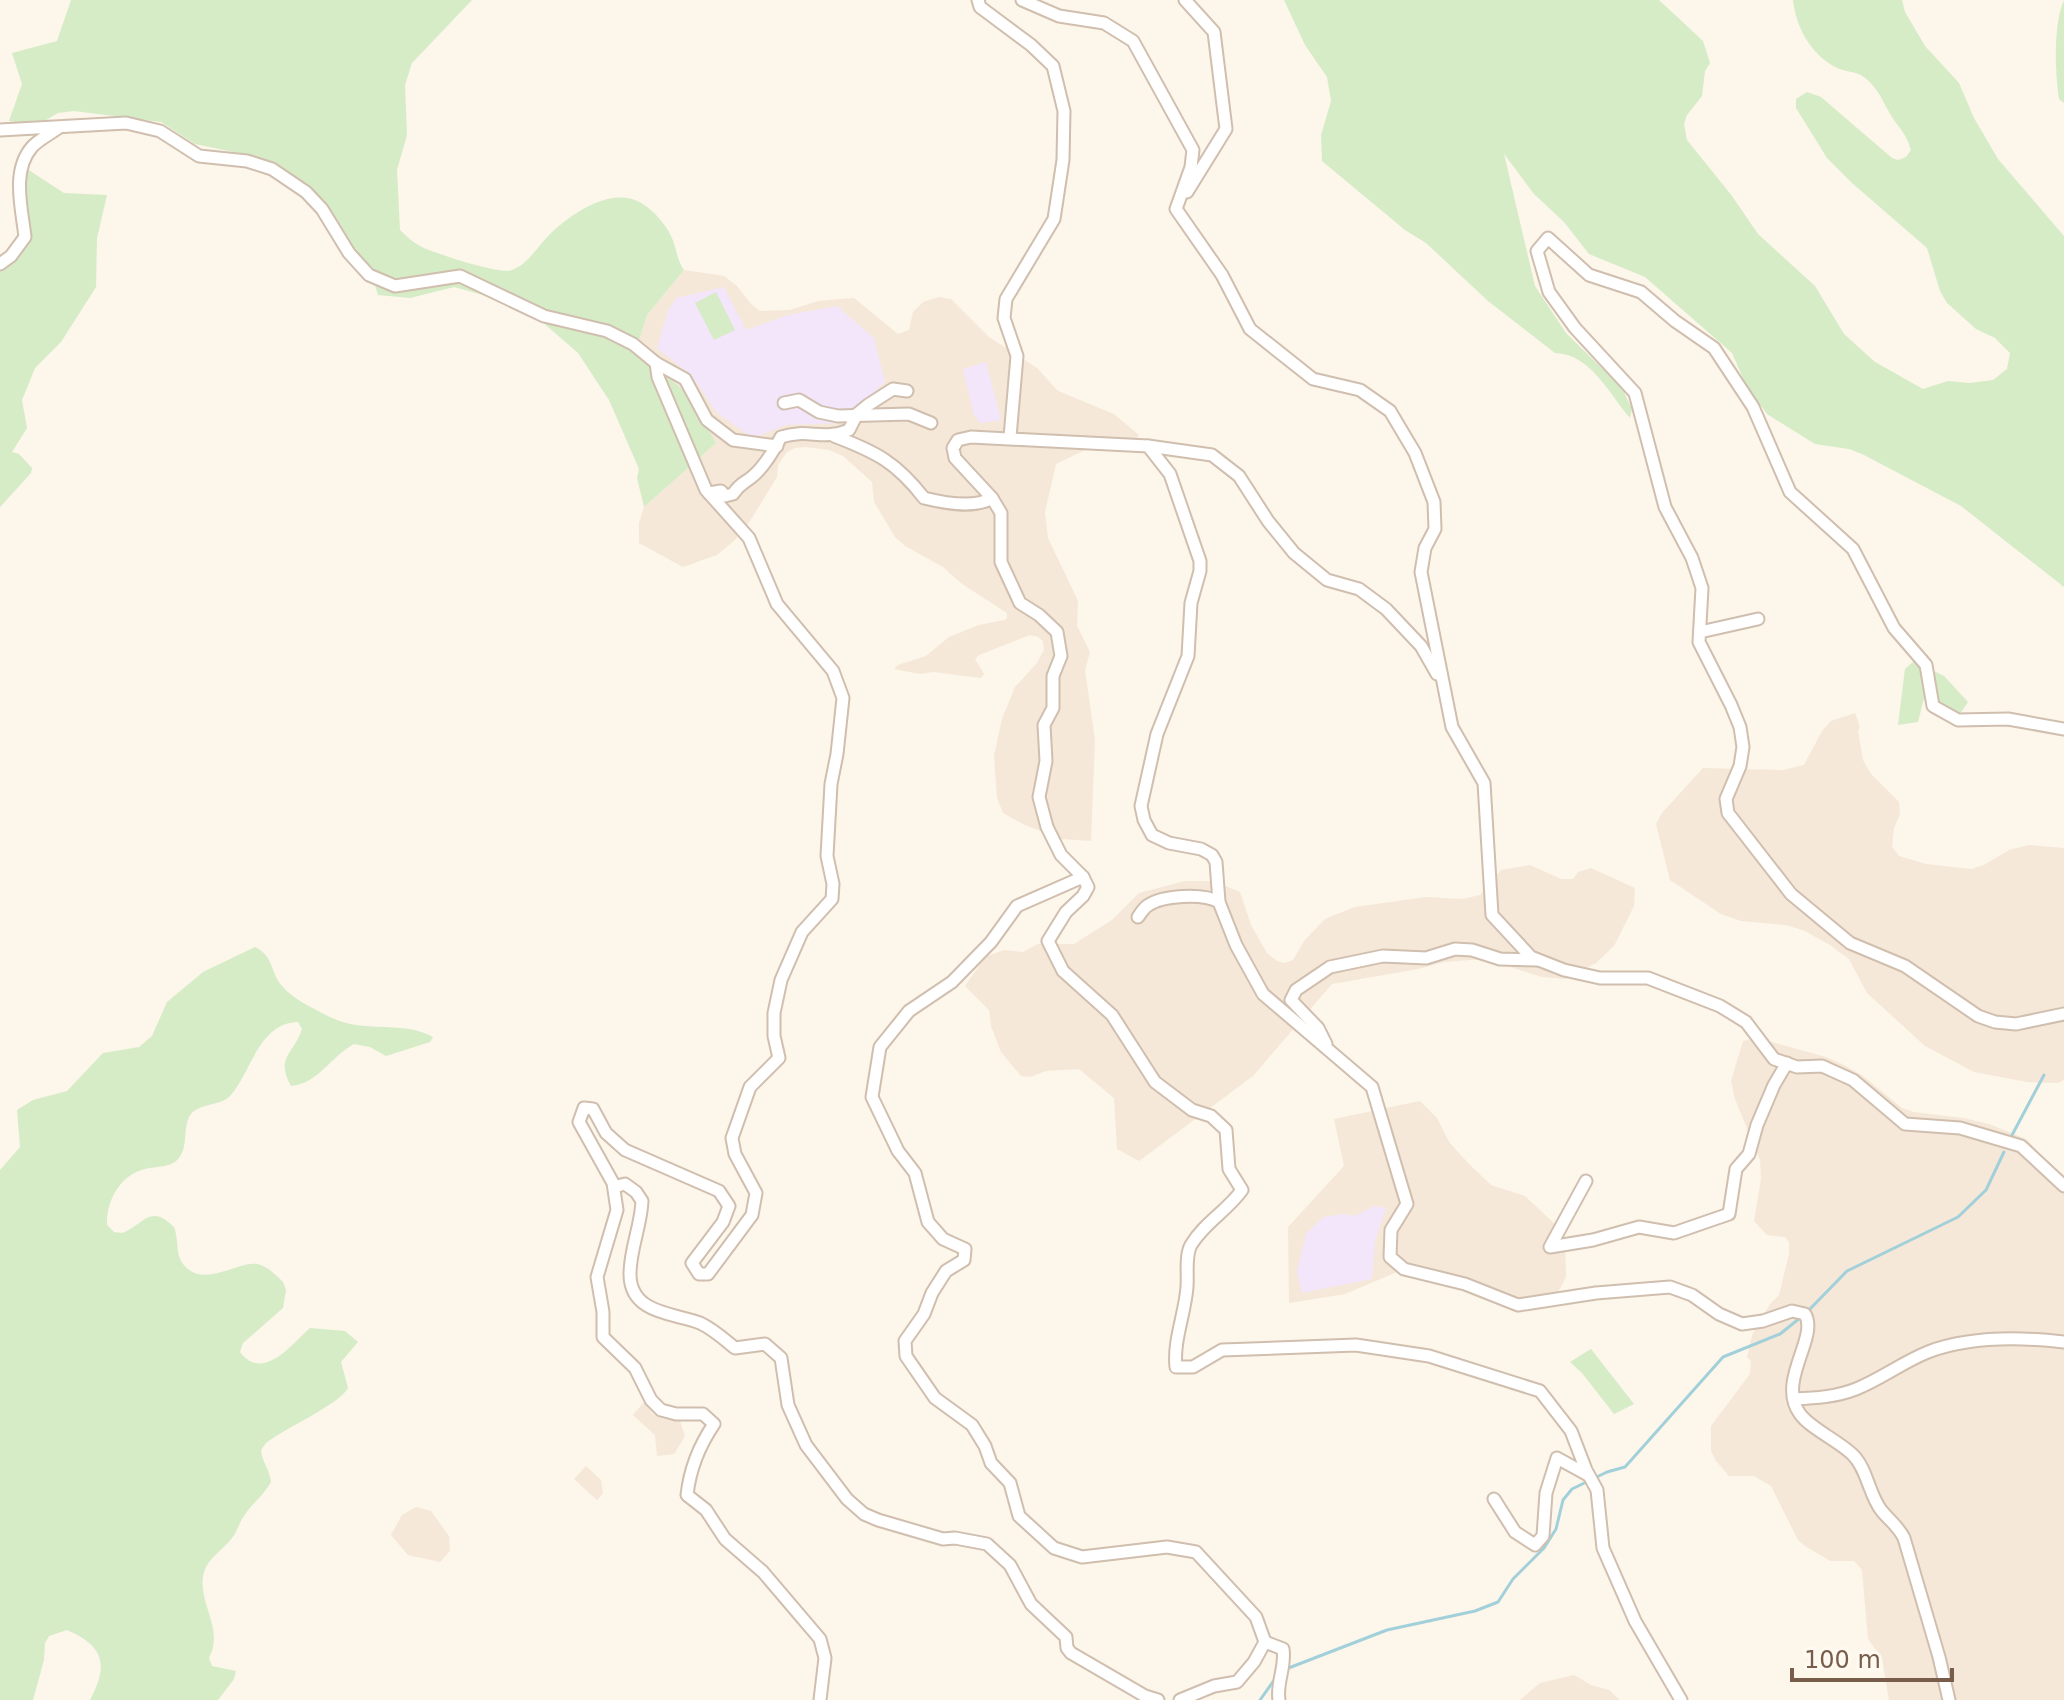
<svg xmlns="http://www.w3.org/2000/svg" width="2064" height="1700" viewBox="0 0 2064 1700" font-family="'DejaVu Sans',sans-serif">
<rect width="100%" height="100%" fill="#fdf6ea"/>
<g fill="#f5e8d8">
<path d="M684 270 724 276 737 286 751 304 760 311 790 310 818 301 854 298 898 334 909 330 913 312 923 302 939 297 951 299 989 337 1037 368 1058 391 1114 414 1139 435 1134 442 1085 450 1056 464 1045 512 1048 538 1078 601 1077 626 1090 652 1085 670 1095 740 1091 841 1061 839 1025 825 1003 813 997 798 994 756 1002 719 1015 687 1037 663 1044 650 1043 641 1038 637 1030 635 979 655 975 659 984 674 981 678 933 672 920 674 894 669 898 665 926 656 949 637 979 625 1004 620 1007 618V613L962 584 943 567 905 546 895 537 874 502 872 482 843 456 829 450 805 447 795 448 787 452 778 465 777 477 750 521 735 540 717 555 683 567 639 543V523L644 507 716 443 652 363 639 341 647 315Z"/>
<path d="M1855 713 1860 727 1858 731 1863 760 1871 774 1899 802 1900 814 1894 828 1892 847 1899 856 1926 864 1971 869 1984 865 2009 850 2029 845 2064 848V1080L2058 1083 2027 1082 1974 1072 1925 1046 1867 993 1849 959 1830 945 1805 931 1786 925 1741 921 1721 914 1670 880 1656 824 1662 813 1703 768 1783 770 1804 765 1822 731 1831 721Z"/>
<path d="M1530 865 1561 879H1573L1578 872 1591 868 1635 888 1634 906 1614 946 1596 963 1566 979 1542 977 1484 959 1444 962 1418 969 1332 984 1253 1076 1139 1161 1117 1149 1114 1098 1079 1069 1046 1071 1030 1077 1021 1076 1001 1052 991 1026 989 1010 965 986 985 957 1004 950 1023 952 1038 944H1074L1112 920 1139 893 1185 881H1213L1240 892 1251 925 1267 953 1277 961 1284 963 1293 960 1304 941 1325 919 1355 907 1426 897 1462 899 1480 895 1501 870Z"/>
<path d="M1757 1038 1826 1057 1842 1064 1863 1076 1902 1108 1914 1112 1963 1118 1989 1124 2026 1139 2064 1178V1700H1889L1882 1658 1868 1639 1862 1570 1854 1561H1830L1805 1546 1798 1540 1771 1486 1754 1476H1729L1716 1461 1711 1451V1426L1750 1374 1751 1361 1747 1357 1752 1335 1770 1304 1779 1295 1789 1254V1242L1785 1237 1767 1235 1754 1221 1761 1179 1760 1160 1735 1099 1731 1081 1743 1041Z"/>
<path d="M1420 1101 1437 1118 1449 1142 1468 1163 1491 1185 1525 1196 1558 1227 1565 1239 1566 1277 1554 1300 1518 1305 1404 1269 1345 1294 1289 1303 1288 1227 1344 1166 1334 1119Z"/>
<path d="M644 1402 653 1414 662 1419 680 1421 685 1436 674 1454 657 1456 655 1435 633 1415Z"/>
<path d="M586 1466 601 1480 603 1493 597 1500 574 1479Z"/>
<path d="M416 1507 431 1511 449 1536 450 1551 440 1562 408 1555 391 1535 402 1515Z"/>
<path d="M1574 1675 1591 1685 1609 1690 1620 1700H1520L1540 1683Z"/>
</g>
<g fill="#f3e6fa">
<path d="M724 287 746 330 788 315 837 306 874 338 885 382 842 423 786 425 753 438 717 413 691 375 657 348 668 311 676 298Z"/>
<path d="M986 362 1001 420 980 423 974 415 963 369Z"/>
<path d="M1374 1206 1386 1208 1375 1241 1372 1279 1302 1293 1297 1272 1306 1234 1323 1217 1343 1214 1355 1216Z"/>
</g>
<g fill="#d5ecc7">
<path d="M71 0H472L412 63 405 85 407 135 397 170 400 230C407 237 415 244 424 248 438 254 500 275 512 270 529 264 539 244 552 232 575 211 614 185 643 204 654 211 666 225 671 236 677 248 676 259 684 270L647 315 639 341 652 363 686 393 716 443 644 507 637 478 639 469 609 400 578 353 540 320 483 295 454 287 410 298 378 295 370 269 342 235 326 209 298 178 238 153 195 144 161 122 74 111 58 113 46 120 19 123 9 121 22 84 12 53 57 41Z"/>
<path d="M1284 0H1659L1703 41 1710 63 1705 71 1702 96 1687 115 1684 124 1687 140 1732 196 1758 234 1815 286 1844 334 1875 362 1923 389 1948 381 1969 383 1993 380 2007 369 2010 353 1995 338 1976 329 1947 303 1940 291 1927 248 1852 183 1827 158 1796 108V99L1807 92 1821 97 1892 158 1898 160 1906 157 1911 150C1905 130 1898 128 1889 112 1881 98 1878 88 1864 77 1856 71 1844 72 1835 67 1810 53 1796 27 1793 0H1902L1905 12 1925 46 1959 83 1974 118 1998 159 2064 236V587L1961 506 1862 454 1849 449 1815 444 1767 414 1746 385 1732 353 1645 277 1589 254 1564 222 1534 194 1504 154 1535 286 1566 333 1622 388 1632 409 1630 418C1609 394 1591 354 1555 353L1488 301 1426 243 1405 230 1322 161 1321 135 1331 101 1327 77 1305 45Z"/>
<path d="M2064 0V103L2059 99C2055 72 2053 25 2064 0Z"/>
<path d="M27 169 64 193 107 195 97 238 96 287 61 342 35 368 22 400 27 428 12 452 19 454 32 468 31 473 0 507V268L27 246 25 181Z"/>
<path d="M716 292 735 330 714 340 695 303Z"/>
<path d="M1914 661 1944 676 1968 702 1959 715 1942 708 1936 699 1926 690 1918 722 1898 725 1905 669Z"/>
<path d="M255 947C274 956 270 972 282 986 293 999 314 1009 330 1017 363 1034 404 1020 433 1037L430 1042 386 1056 370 1047 354 1044C331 1056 318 1084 291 1086 275 1057 294 1054 302 1029L298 1022C259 1023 252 1070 231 1095 221 1107 197 1102 189 1117 183 1130 188 1147 179 1158 171 1168 157 1166 145 1169 120 1175 106 1201 107 1225L114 1232 122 1233C145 1224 150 1203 174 1227 179 1239 175 1254 183 1264 203 1290 239 1260 257 1264 266 1265 276 1275 283 1282L286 1290 283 1308 243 1343 240 1352C263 1382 290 1346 310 1328L345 1331 358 1342 341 1362 348 1388C340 1404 285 1428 266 1443L261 1450C262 1462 270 1470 271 1482 264 1495 252 1503 244 1516 239 1523 237 1532 232 1538 223 1550 208 1558 204 1572 196 1602 225 1628 209 1658L212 1666 236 1671 234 1679 218 1700H90C109 1665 104 1646 67 1630L49 1636 45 1643 44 1660 33 1700H0V1170L20 1147 17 1110 33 1100 67 1091 103 1053 139 1047 152 1036 167 1002 203 972Z"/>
<path d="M1591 1349 1634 1404 1614 1414 1582 1373 1570 1362Z"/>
</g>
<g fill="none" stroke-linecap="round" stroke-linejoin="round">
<g stroke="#a2d0da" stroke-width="3">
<path d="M2011 1137 2044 1075"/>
<path d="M1809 1310 1847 1271 1958 1217 1986 1190 2004 1152"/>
<path d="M1286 1669 1387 1630 1475 1611 1498 1602 1513 1579 1544 1548 1556 1529 1563 1500 1572 1489 1607 1472 1625 1467 1723 1357 1780 1334 1800 1318"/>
<path d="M1260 1700 1277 1676"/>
</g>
<g stroke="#d0beae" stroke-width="15">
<g id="minor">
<path d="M978 0 980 7 1031 45 1053 66 1064 111 1063 160 1054 219 1006 299 1004 318 1017 356 1010 437"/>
<path d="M1022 0 1059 16 1104 23 1133 41 1193 150 1191 167 1176 209 1222 275 1250 329 1313 379 1360 390 1390 411 1415 453 1434 502 1435 529 1425 548 1421 572 1452 727 1484 783 1492 915 1531 957 1564 970 1600 978H1648L1720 1006 1746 1022 1774 1059 1797 1067 1822 1066 1853 1080 1905 1124 1960 1128 2021 1146 2064 1186"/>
<path d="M1185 0 1214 32 1226 129 1187 192"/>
<path d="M0 130 126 123 160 131 199 156 247 161 272 169 306 192 322 209 349 253 369 275 395 286 460 276 544 316 607 331 633 344 656 363 685 379 707 420 733 440 777 446"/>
<path d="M0 264 11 256 25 237C22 209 11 171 32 147 38 140 50 134 58 128"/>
<path d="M656 363 658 377 706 490 749 538 777 604 833 671 843 698 837 754 831 784 827 856 833 884 832 899 802 932 781 980 774 1013V1036L779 1058 750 1087 732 1138 735 1154 756 1193 752 1215 708 1274H699L692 1263 723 1222 729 1206 719 1191 625 1150 606 1133 593 1109 584 1108 579 1122 613 1183 617 1210 597 1277 603 1312V1337L635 1368 651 1400 661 1410 676 1414H703L714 1424C699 1446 690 1468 687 1495L706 1510 725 1539 763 1572 820 1639 825 1658 820 1700"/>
<path d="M784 403 799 400 819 412 838 416 909 414 931 423"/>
<path d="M834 436C876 452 896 462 924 498 944 503 974 509 992 498L955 458 953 448 958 440 971 437 1148 446 1170 474 1200 561V571L1191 603 1188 656 1157 734 1141 806 1144 820 1152 835 1169 843 1201 849 1212 855 1216 862 1219 902 1236 945 1263 994 1372 1087 1407 1204 1391 1230 1390 1257 1404 1269 1465 1284 1518 1305 1596 1293 1670 1287 1692 1295 1719 1314 1742 1324 1763 1321 1792 1311 1805 1314C1819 1338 1776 1381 1800 1414 1811 1429 1839 1441 1853 1455 1867 1469 1869 1494 1881 1510 1889 1520 1898 1526 1904 1538L1939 1657 1949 1700"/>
<path d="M1148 446 1212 455 1239 476 1268 521 1294 553 1327 580 1359 589 1386 609 1421 646 1437 674"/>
<path d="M709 493 721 491 725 496 733 494C741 482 744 484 753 476 764 467 774 450 781 437 808 428 823 441 849 430L857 414 868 405 893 389 907 391"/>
<path d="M992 498 1001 513V562L1020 603 1039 615 1057 632 1061 656 1053 676V708L1044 725 1046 761 1039 797 1047 827 1061 855 1083 877 1088 887 1083 896 1066 912 1048 941 1063 971 1112 1015 1155 1082 1192 1110 1211 1116 1226 1130 1229 1169 1242 1190C1227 1211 1204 1223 1191 1245 1185 1255 1188 1275 1187 1287 1185 1314 1173 1341 1176 1367H1193L1222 1350 1356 1345 1429 1356 1540 1391 1571 1431 1586 1470 1597 1490 1603 1548 1635 1621 1681 1700"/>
<path d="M1700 632 1758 619"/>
<path d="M2064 729 2008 719 1958 720 1933 706 1926 665 1894 628 1853 549 1790 492 1753 407 1714 348 1675 321 1641 292 1589 275 1548 238 1537 251 1549 292 1575 328 1635 393 1665 507 1692 558 1702 588 1699 642 1731 705 1740 727 1743 747 1740 766 1726 799 1728 813 1791 894 1850 943 1905 966 1978 1016 1995 1022 2016 1024 2064 1014"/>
<path d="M1083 877 1017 906 991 942 952 982 909 1011 880 1047 872 1097 898 1151 915 1173 928 1222 943 1239 965 1249 964 1260 946 1271 932 1293 924 1314 905 1341 906 1356 935 1398 972 1425 985 1446 991 1463 1010 1483 1019 1516 1054 1548 1082 1557 1167 1547 1196 1552 1256 1617 1265 1642 1254 1662 1237 1682 1214 1686 1180 1700"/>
<path d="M1138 917C1141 913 1143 909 1147 906 1162 895 1203 893 1219 902"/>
<path d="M1326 1044 1318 1028 1291 1000 1296 990 1330 967 1383 956 1426 958 1455 949 1472 950 1500 959 1537 960"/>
<path d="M1586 1181 1550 1247 1593 1240 1639 1227 1674 1233 1729 1214 1736 1169 1749 1154 1757 1125 1774 1085 1787 1063"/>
<path d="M614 1187 625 1184 636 1192 642 1201C641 1226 630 1249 630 1274 630 1314 674 1313 700 1323 713 1329 724 1339 735 1348L765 1344 781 1358 788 1405 806 1445 847 1499 864 1514 878 1520 943 1539 955 1538 987 1544 1010 1565 1031 1604 1066 1637 1067 1648 1071 1653 1145 1696 1158 1700"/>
<path d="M1794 1399C1815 1398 1836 1397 1856 1389 1881 1379 1903 1362 1928 1352 1970 1336 2020 1337 2064 1342"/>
<path d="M1494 1499 1515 1532 1535 1545 1543 1536 1546 1493 1557 1458 1588 1475"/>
<path d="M1265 1642 1283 1649C1286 1667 1276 1683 1279 1700"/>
</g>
</g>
<use href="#minor" stroke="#fff" stroke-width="11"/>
</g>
<path d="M1792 1668v12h160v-12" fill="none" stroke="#795d4b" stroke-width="4"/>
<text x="1804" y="1668" font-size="24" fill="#795d4b" stroke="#fffaf1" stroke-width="6" paint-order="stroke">100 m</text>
</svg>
